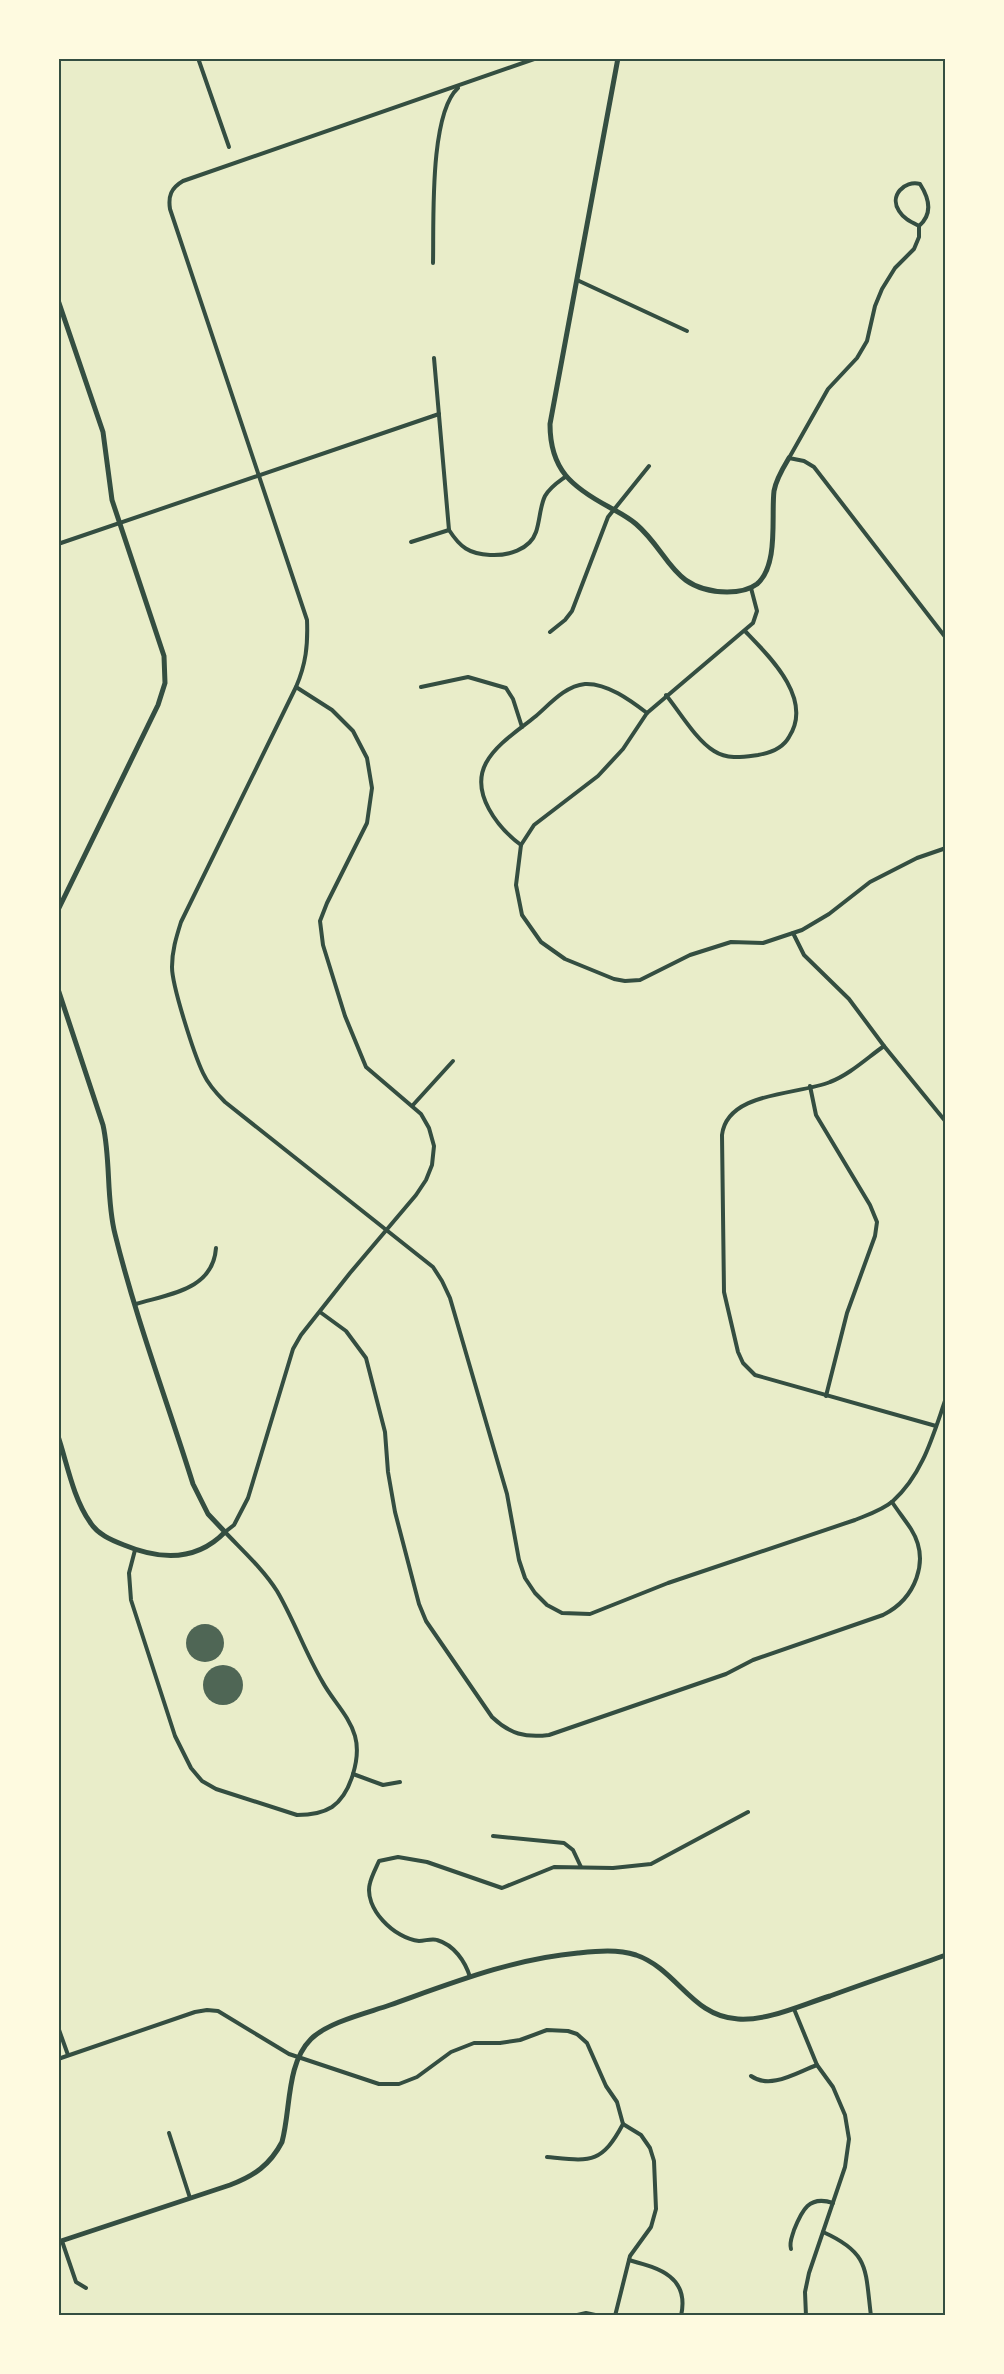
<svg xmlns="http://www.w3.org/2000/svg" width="1004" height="2374" viewBox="0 0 1004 2374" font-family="'Open Sans',sans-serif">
<rect width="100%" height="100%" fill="#e9edc9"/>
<g fill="#4f6655">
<circle cx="205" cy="1643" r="19"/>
<circle cx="223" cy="1685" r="20"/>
</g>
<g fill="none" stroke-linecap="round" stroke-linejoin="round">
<g stroke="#344e41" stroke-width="4">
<path d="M198 58 229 147"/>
<path d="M537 58 183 181C171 188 168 196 170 209L307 620C308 645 306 664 296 687L181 922C176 938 172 951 172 967 172 986 194 1054 203 1073 208 1084 216 1093 225 1102L433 1267 442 1281 450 1298 507 1494 519 1560 525 1578 535 1593 547 1605 562 1613 590 1614 668 1583 855 1520C867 1515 883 1510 893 1501 923 1474 933 1435 946 1398"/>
<path d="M919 226C911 222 904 219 899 211 889 196 904 180 920 184 929 198 933 214 919 226V237L914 249 895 268 882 289 875 306 867 341 857 358 828 389 789 458 804 461 814 467 946 638"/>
<path d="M433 263C434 224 429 114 458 88"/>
<path d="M577 280 687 331"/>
<path d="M434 358 449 530C460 547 469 554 490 555 507 556 530 550 536 532 540 520 540 506 545 496 550 487 558 482 565 477"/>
<path d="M411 542 449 530"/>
<path d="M58 544 439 414"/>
<path d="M751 588 757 611 753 623 647 713 623 749 598 776 534 825 521 845 516 885 522 915 541 942 565 959 614 979 625 981 640 980 690 955 731 942 763 943 802 930 829 914 870 882 917 858 946 848"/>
<path d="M550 632 565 620 572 611 608 517 649 466"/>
<path d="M421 687 468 677 506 688 513 699 522 727"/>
<path d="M666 695C679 711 696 740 714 751 728 760 743 757 758 755 770 753 783 748 789 737 814 699 769 656 745 631"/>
<path d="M521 845C498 828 470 793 486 763 496 744 519 730 536 716 550 704 565 686 585 684 607 683 630 700 647 713"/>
<path d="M793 933 804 955 849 999 884 1046 946 1122"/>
<path d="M884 1046C867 1058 849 1075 830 1082 799 1095 727 1091 722 1135L724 1292 738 1352 743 1363 755 1375 936 1426"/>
<path d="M810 1086 816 1115 870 1205 877 1222 875 1236 847 1313 826 1396"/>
<path d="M413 1105 453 1061"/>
<path d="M136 1304C169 1294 213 1290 216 1248"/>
<path d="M320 1312 346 1331 366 1358 385 1432 388 1472 395 1512 419 1604 426 1621 492 1717C510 1734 525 1738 549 1735L726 1674 753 1660 883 1615C915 1599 931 1561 911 1529 905 1520 898 1511 892 1502"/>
<path d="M135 1550 129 1573 131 1600 175 1736 191 1768 202 1781 216 1789 297 1815C309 1815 321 1814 332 1807 351 1794 361 1757 355 1736 349 1715 332 1700 322 1681 305 1652 294 1620 277 1591 263 1569 243 1551 225 1532L234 1525 248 1498 293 1349 301 1335 350 1273 416 1195 426 1180 432 1165 434 1146 429 1128 421 1114 366 1067 345 1016 323 945 320 921 327 903 367 823 372 788 367 758 353 731 332 710 296 687"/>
<path d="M353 1774 383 1785 400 1782"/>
<path d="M493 1836 564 1843 573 1850 581 1867"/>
<path d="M470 1977C465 1961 454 1945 437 1940 432 1938 425 1941 419 1941 395 1939 363 1908 370 1883 372 1875 376 1868 379 1861L398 1857 427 1862 502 1888 554 1867 613 1868 651 1864 748 1812"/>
<path d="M794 2009 817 2065 833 2087 845 2115 849 2139 845 2167 809 2273 805 2292 806 2316"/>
<path d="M58 2027 68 2055"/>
<path d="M58 2059 195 2012 207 2010 218 2011 289 2054 379 2084H399L417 2077 451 2052 474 2043H500L520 2040 547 2030 568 2031 577 2034 587 2043 606 2086 617 2102 623 2124C601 2165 590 2161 547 2157"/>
<path d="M751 2076C771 2090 797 2072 817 2065"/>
<path d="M169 2133 190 2198"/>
<path d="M823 2232C870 2253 865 2269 871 2316"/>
<path d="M62 2241 76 2282 86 2288"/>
<path d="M791 2249C789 2242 792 2237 794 2230 802 2210 809 2195 833 2203"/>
<path d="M629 2260C658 2268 690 2276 681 2316"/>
<path d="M573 2316 586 2313 600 2316"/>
<path d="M615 2316 630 2256 651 2227 656 2209 654 2161 650 2148 641 2135 623 2124"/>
</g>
<g stroke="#344e41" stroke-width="5">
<path d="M618 58 550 424C550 470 572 487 609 507 618 512 628 517 636 524 670 553 671 591 727 592 737 592 749 590 757 584 779 565 771 517 774 491 776 479 783 468 789 458"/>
<path d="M58 300 103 432 112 500 164 656 165 683 158 705 58 910"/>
<path d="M58 989 103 1125C111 1161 106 1199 115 1234 136 1319 167 1401 193 1484L208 1514 225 1532C196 1562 160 1560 124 1545 111 1540 97 1534 90 1522 73 1498 67 1463 58 1436"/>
<path d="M58 2242 230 2185C254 2176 270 2165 282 2142 291 2109 286 2064 311 2039 328 2022 367 2013 390 2005 452 1983 512 1959 578 1953 598 1951 617 1949 636 1955 677 1969 692 2017 738 2019 768 2021 801 2005 830 1996 868 1982 907 1969 946 1955"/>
</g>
</g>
<rect width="1004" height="2374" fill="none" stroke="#fefae0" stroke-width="120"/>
<rect x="60" y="60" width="884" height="2254" fill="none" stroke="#344e41" stroke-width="2"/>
</svg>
